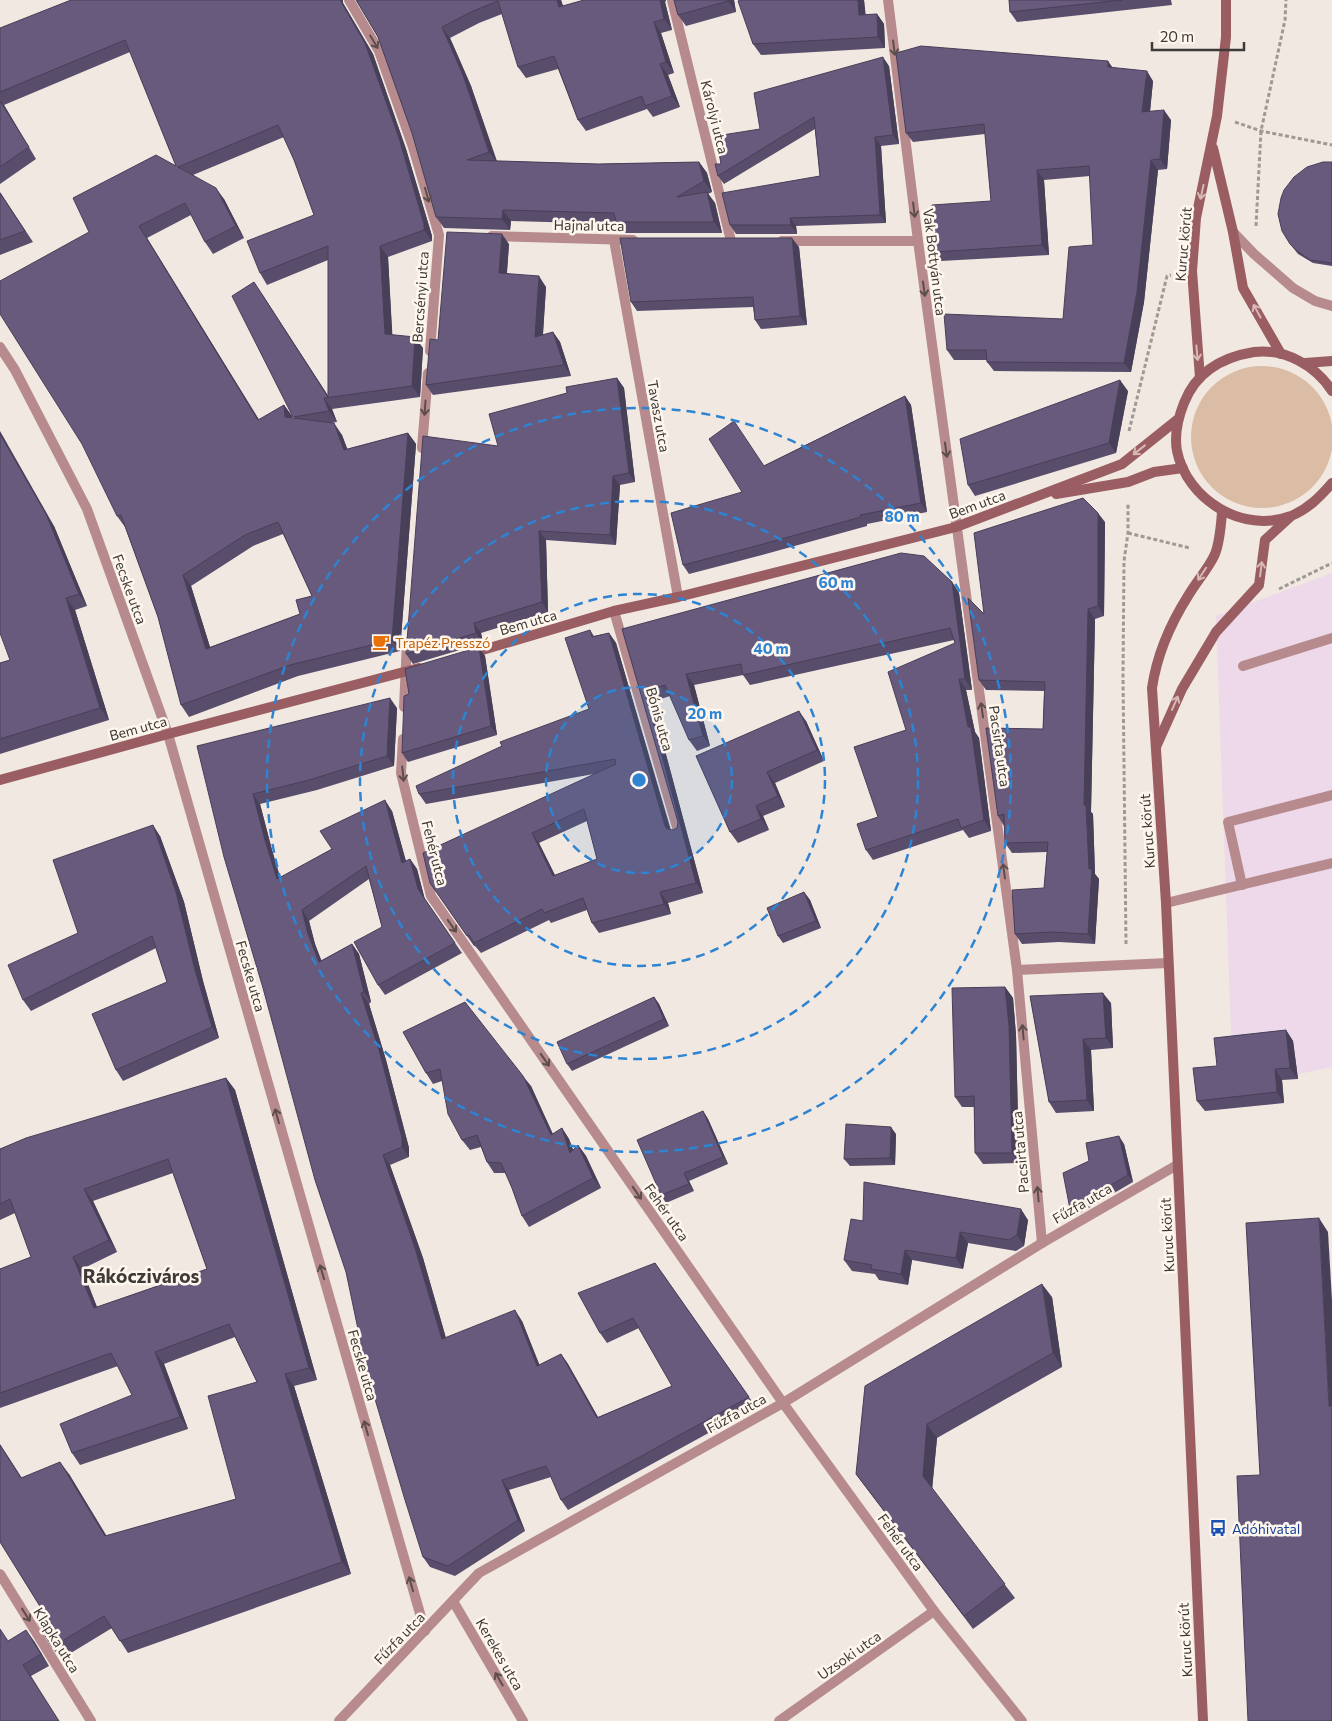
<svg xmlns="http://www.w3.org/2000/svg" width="1332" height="1721" viewBox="0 0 1332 1721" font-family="Commissioner,sans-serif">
<rect width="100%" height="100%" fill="#f1e8e1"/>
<path fill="#edd9e9" d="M1332 573V1067L1233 1088 1216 616Z"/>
<circle fill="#dbbda5" cx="1262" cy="437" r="71"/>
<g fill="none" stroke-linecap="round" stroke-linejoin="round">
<g stroke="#9f9994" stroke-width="3" stroke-dasharray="4 2.5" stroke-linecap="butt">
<path d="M1235 122 1261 131 1332 145"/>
<path d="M1256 226 1261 131 1285 20 1286 0"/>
<path d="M1129 431 1167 276 1171 275"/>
<path d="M1128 533 1190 548"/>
<path d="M1279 589 1332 563"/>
<path d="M1126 944 1123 676 1124 561 1128 533V503"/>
</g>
<g stroke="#b78b8d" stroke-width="10">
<path d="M1233 232 1254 254 1293 288 1315 301 1332 306"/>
<path d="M1243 666 1332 638"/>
<path d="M1242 885 1228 822 1332 795"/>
<path d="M1166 903 1332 863"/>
</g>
<g stroke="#b78b8d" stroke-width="10">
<path d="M349 0 379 51 413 147 439 235 430 351"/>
<path d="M672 0 731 241"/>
<path d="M888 0 918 241 1017 970 1042 1243"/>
<path d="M492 236 633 240"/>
<path d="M614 240 678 597"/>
<path d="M782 241H918"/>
<path d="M0 347 15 370 87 509 168 734 425 1631"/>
<path d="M422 448 428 373"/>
<path d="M614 611 679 834"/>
<path d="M404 707 407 642"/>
<path d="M403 739 401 773 431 896 783 1403 934 1611 1022 1721"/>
<path d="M1017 970 1167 963"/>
<path d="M0 1574 91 1721"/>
<path d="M453 1601 523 1721"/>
<path d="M339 1721 479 1573 783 1403 1042 1243 1177 1165"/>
<path d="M779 1721 934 1611"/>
</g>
<g stroke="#9a5d61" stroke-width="10">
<path d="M1213 148 1233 232 1243 288 1281 354"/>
<path d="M1305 363 1332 361"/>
<path d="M1200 378 1192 271 1196 218 1217 116 1226 37V0"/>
<path d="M1332 391C1316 366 1285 348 1254 352 1223 357 1196 372 1184 403 1178 418 1174 434 1177 451 1187 500 1243 534 1291 516 1308 509 1320 497 1332 483"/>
<path d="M1056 494 1128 482 1154 472 1183 468"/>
<path d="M469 654 614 611 678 597 956 527 1122 464 1177 420"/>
<path d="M1156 747 1182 689 1216 632 1259 585 1265 540 1290 517"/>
<path d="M0 780 168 734 419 668"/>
<path d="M1203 1721 1166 903 1152 688C1157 654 1169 626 1188 596 1196 582 1209 568 1215 554 1220 541 1221 525 1222 512"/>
</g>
</g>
<g fill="#594d6c" fill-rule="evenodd">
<path d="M356 0H561L563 6 584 0H666L665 2 672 30 661 33 674 73 668 75 680 107 653 117 647 109 586 131 578 120 558 69 526 78 518 67 502 14 479 23 450 38 471 86 497 161 598 164 699 162 707 173 712 192 708 194 715 203 722 233H624L618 224 511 221 510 230 444 228 436 217 412 133 378 37Z"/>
<path d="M674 0H734L736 12 686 26 678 15Z"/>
<path d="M740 0H864L865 15 877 14 884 24 885 48 761 55 753 44Z"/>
<path d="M1009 0H1171L1172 5 1017 22 1010 12Z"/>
<path d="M343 3 373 54 406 149 432 236V241L388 257 392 335 423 348 420 397 332 409 337 422 331 423 342 435 347 449 408 433 416 444 400 651 298 676 189 717 181 705 158 617 125 527 117 516 89 232 176 166 130 52 4 105 36 159 0 184V28ZM284 137 294 160 314 215 260 273 267 285 328 260V396L262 294 293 417 295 418H292V416L284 405 259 420 147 238 191 215 205 242 213 254 244 238 224 199 193 175ZM283 534 312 596 300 614 210 647 191 586 253 546Z"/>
<path d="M889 66 899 144 881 146 886 223 796 226 797 234H736L730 225 820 176 815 129 724 184 718 176 760 129Z"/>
<path d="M1112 67 1153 81 1150 111 1171 120 1167 169 1158 170 1144 302 1131 372 994 371 987 362V360H954L947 350 1063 319 1093 245 1090 176 1044 180 1049 255 941 261 935 252 991 201 985 134 913 142 906 133Z"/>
<path d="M1332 162V266L1313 263 1298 254 1290 244Z"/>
<path d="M0 192 33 242 0 255Z"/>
<path d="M509 244 507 273 546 287 543 335 553 332 560 342 571 376 433 395 426 385 438 340Z"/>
<path d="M799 247 807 325 761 329 755 320 753 307 637 311 631 302Z"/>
<path d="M617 378 624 388 635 482 620 485 616 545 546 540 548 612 481 633 483 643 413 664 406 654 498 446 567 393Z"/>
<path d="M1128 391 1116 453 975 496 968 485Z"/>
<path d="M905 396 911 405 927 512 867 524V526L762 555 689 574 683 565 742 492 765 465Z"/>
<path d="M1105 522 1104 616 1095 619 1091 812 1093 814 1095 874 1099 879 1095 944 1059 942 1022 944 1015 934 1044 888 1047 852 1012 853 1005 843 1004 826 998 816 1043 729 1044 691 986 690 979 680Z"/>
<path d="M54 526 87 606 75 610 109 720 0 754V663L10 660Z"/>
<path d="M952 582 959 593 972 690H966L975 732 979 738 991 831 969 838 963 830 873 860 866 850 878 817 906 730 955 643 954 640 750 685 743 675 694 685 710 746 697 751 689 740 670 696 652 702 703 893 668 903 671 914 599 933 592 923 587 910 551 923 549 920 481 953 475 946H474L430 883 594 774 426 804 419 794 589 709 590 630 594 636 609 633 616 643 671 830H673L677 828 678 822 622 629ZM587 821 597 859 555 875 539 843Z"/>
<path d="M479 647 485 656 497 735 408 762 402 753 409 694Z"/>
<path d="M397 708 394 766 317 790 260 804 272 850 280 878 332 849 392 811 406 861 410 859 417 869 425 900 462 953 385 995 378 985 382 927 369 879 309 921 315 944 321 961 352 944 359 954 371 1002 369 1004 386 1060 409 1148V1157L390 1165 423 1258 446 1338 522 1321 539 1365 561 1354 568 1364 598 1417 672 1386 639 1328 607 1343 600 1333 655 1263 756 1407 568 1510 561 1500 551 1477 509 1490 525 1531 455 1576 430 1567 423 1557 346 1272 197 746Z"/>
<path d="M806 721 824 761 775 783 785 807 763 816 769 830 738 843 730 832 696 756Z"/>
<path d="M160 836 184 902 203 981 219 1038 123 1081 116 1070 167 982 156 948 31 1011 23 1000Z"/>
<path d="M804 892 810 900 821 928 783 943 778 936Z"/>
<path d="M1005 987 1013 998 1016 1035 1019 1163 983 1164 975 1153 974 1107H962L955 1097Z"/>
<path d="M1030 996 1111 1003 1113 1048 1091 1050 1094 1111 1056 1113 1049 1102Z"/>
<path d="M654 997 659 1004 669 1026 572 1071 567 1064Z"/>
<path d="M1286 1030 1293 1041 1298 1079 1282 1080 1284 1103 1205 1111 1197 1101Z"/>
<path d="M403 1032 531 1086 553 1134 562 1128 569 1139 573 1150 578 1145 586 1156 601 1188 529 1227 522 1216 512 1188 506 1173H494L487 1162 481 1147 470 1150 462 1140 442 1081 433 1084 426 1073Z"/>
<path d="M226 1078 235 1090 317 1380 294 1386 351 1574 128 1653 112 1628 61 1659 52 1647 46 1616 0 1542V1444L22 1478 69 1474 106 1536 236 1499 257 1382 235 1337 164 1364 188 1429 80 1465 72 1453 132 1395 118 1366 0 1408V1269L31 1257 15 1213 0 1220V1149ZM173 1173 207 1269 97 1307 82 1269 117 1252 93 1201Z"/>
<path d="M703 1111 708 1119 728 1164 689 1181 694 1191 666 1203 661 1195Z"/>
<path d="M896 1134 895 1165 850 1166 844 1159Z"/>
<path d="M1124 1144 1133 1182 1075 1216 1070 1209Z"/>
<path d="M1028 1220 1024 1246 1016 1251 968 1243 963 1269 912 1260 908 1285 879 1280 875 1274 852 1271 844 1260 863 1221Z"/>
<path d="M1052 1297 1062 1367 937 1438 932 1489 1015 1598 973 1629 856 1474Z"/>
<path d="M8 1641H34L49 1666 31 1676 0 1721Z"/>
</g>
<g fill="#483f58">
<path d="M340 0H343V3L373 54 406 149 432 236V241L424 230Z"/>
<path d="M557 0H561L567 18 559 7Z"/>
<path d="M660 0H666L665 2 672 30 664 19Z"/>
<path d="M728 0H734L736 12 728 1Z"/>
<path d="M858 0H864L867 26 859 15Z"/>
<path d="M877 14 884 24 885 48 878 37Z"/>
<path d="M654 22 661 33 674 73 666 62Z"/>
<path d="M442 27 450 38 471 86 497 163 489 152Z"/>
<path d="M883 57 889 66 899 144 893 135Z"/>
<path d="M1108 61 1115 71 1108 67Z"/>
<path d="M660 64 668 75 680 107 672 96Z"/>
<path d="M1147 71 1153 81 1149 122 1142 112Z"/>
<path d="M0 100 4 105 36 159 29 147Z"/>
<path d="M1164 110 1171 120 1167 169 1160 159Z"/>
<path d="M875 137 881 146 886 223 880 215Z"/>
<path d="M1151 160 1158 170 1144 302 1131 372 1124 363Z"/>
<path d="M699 162 707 173 712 192 704 181Z"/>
<path d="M1037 170 1044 180 1049 255 1042 245Z"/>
<path d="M216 188 224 199 244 238 236 226Z"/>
<path d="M707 192 715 203 722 233 714 222Z"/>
<path d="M503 210 511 221 510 230 502 219Z"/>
<path d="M790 218 796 226 797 234 791 225Z"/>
<path d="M139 226 147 238 266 431 258 420Z"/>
<path d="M502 234 509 244 506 283 499 273Z"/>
<path d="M792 238 799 247 807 325 800 316Z"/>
<path d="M380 246 388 257 393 346 385 334Z"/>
<path d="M539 276 546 287 542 347 535 337Z"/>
<path d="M254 282 262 294 329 397H328Z"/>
<path d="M553 332 560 342 571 376 564 365Z"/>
<path d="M415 337 423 348 420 397 412 386Z"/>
<path d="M617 378 624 388 635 482 629 473Z"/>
<path d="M1120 380 1128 391 1116 453 1109 443Z"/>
<path d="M905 396 911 405 927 512 921 503Z"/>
<path d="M324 398 332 409 337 422 329 411Z"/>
<path d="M284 405 292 416 293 428 285 417Z"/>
<path d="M334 423 342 435 352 461 344 450Z"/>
<path d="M0 431 54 526 87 606 79 594 0 434Z"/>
<path d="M408 433 416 444 400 651 392 640Z"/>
<path d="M613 476 620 485 616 545 610 535Z"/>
<path d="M1098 513 1105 522 1104 616 1098 606Z"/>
<path d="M539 531 546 540 548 612 542 602Z"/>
<path d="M183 575 191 586 214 660 206 649Z"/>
<path d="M952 582 959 593 972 690 965 679Z"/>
<path d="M66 598 75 610 109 720 100 708Z"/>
<path d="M1088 609 1095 619 1091 812 1093 814 1095 874 1099 879 1095 944 1088 934 1089 869 1084 805Z"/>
<path d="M474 623 481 633 483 643 476 633Z"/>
<path d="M609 633 616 643 672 836 665 826Z"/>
<path d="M479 647 485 656 497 735 491 726Z"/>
<path d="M686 674 694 685 710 746 703 736Z"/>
<path d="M959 679 966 690 975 732 979 738 991 831 984 820 968 727Z"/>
<path d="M645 692 652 702 703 893 696 883Z"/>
<path d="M390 698 397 708 394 766 387 756Z"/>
<path d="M799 711 806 721 824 761 817 750Z"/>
<path d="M767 772 775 783 785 807 778 796Z"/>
<path d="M253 794 260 804 272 850 284 890 277 879 265 840Z"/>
<path d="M385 800 392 811 409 873 402 863Z"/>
<path d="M756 806 763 816 769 830 761 819Z"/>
<path d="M153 825 160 836 184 902 203 981 219 1038 212 1027Z"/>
<path d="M532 833 539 843 560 886 553 876Z"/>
<path d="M410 859 417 869 425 900 462 953 418 889Z"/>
<path d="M660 892 668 903 671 914 664 904Z"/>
<path d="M804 892 810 900 821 928 816 921Z"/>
<path d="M302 910 309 921 315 944 326 972 319 962 308 934Z"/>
<path d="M352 944 359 954 371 1002 364 992Z"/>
<path d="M1005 987 1013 998 1016 1035 1019 1163 1012 1153Z"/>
<path d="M361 993 369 1004 386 1060 409 1148V1157L402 1147Z"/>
<path d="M1103 993 1111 1003 1113 1048 1106 1038Z"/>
<path d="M654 997 659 1004 669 1026 664 1019Z"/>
<path d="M1286 1030 1293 1041 1298 1079 1290 1068Z"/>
<path d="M1083 1039 1091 1050 1094 1111 1087 1100Z"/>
<path d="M1275 1069 1282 1080 1284 1103 1277 1092Z"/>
<path d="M523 1076 531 1086 558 1146 551 1135Z"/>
<path d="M226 1078 235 1090 317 1380 309 1368Z"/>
<path d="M703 1111 708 1119 728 1164 723 1157Z"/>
<path d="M891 1127 896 1134 895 1165 890 1158Z"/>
<path d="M562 1128 569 1139 578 1163 570 1153Z"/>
<path d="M1119 1136 1124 1144 1133 1182 1128 1175Z"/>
<path d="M578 1145 586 1156 601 1188 593 1178Z"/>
<path d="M383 1155 390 1165 423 1258 449 1349 442 1339Z"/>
<path d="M684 1173 689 1181 694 1191 689 1184Z"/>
<path d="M84 1189 93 1201 117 1252 109 1240Z"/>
<path d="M1021 1209 1028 1220 1024 1246 1017 1235Z"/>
<path d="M1319 1218 1328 1232 1332 1300V1409L1329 1406Z"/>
<path d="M960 1232 968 1243 963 1269 956 1258Z"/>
<path d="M905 1250 912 1260 908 1285 901 1274Z"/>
<path d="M73 1257 82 1269 102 1320 94 1308Z"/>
<path d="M1042 1284 1052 1297 1062 1367 1053 1353Z"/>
<path d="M515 1310 522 1321 544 1376 537 1366Z"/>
<path d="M155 1352 164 1364 188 1429 180 1417Z"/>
<path d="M561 1354 568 1364 604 1428 597 1418Z"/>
<path d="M285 1374 294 1386 351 1574 342 1562Z"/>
<path d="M927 1424 937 1438 932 1490 923 1476Z"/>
<path d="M60 1462 69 1474 114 1548 105 1536Z"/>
<path d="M502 1480 509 1490 525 1531 518 1520Z"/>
<path d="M26 1630 34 1641 49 1666 41 1654Z"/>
<path d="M23 1665 31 1676 59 1721Z"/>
</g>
<g fill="#675a7d" stroke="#483f58" fill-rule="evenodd">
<path d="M71 0H340L365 43 399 138 424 224V230L380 246 385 334 415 337 412 386 324 398 329 411 293 417 232 296 254 282 328 397V246L260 273 247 241 314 215 294 160 278 125 178 167 216 188 236 226 205 242 185 203 139 226 258 420 284 405 285 417 334 423 344 450 408 433 392 640 290 665 181 705 158 617 121 515 117 516 82 444 0 314V281L89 232 73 198 156 155 176 166 125 40 0 92V28ZM278 522 312 596 296 600 300 614 206 649 183 575 245 535Z"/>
<path d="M356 0H557L559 7 584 0H660L664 19 654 22 666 62 660 64 672 96 645 106 642 96 578 120 554 56 518 67 498 1 471 12 442 27 463 75 489 152 467 160 598 164 699 162 704 181 677 197 707 192 714 222H616L614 213 503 210 502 219 436 217 412 133 378 37Z"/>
<path d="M674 0H728V1L678 15Z"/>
<path d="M740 0H858L859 15 877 14 878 37 753 44 738 1Z"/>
<path d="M1009 0H1122L1010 12Z"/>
<path d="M921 46 1108 61V67L1147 71 1142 112 1164 110 1160 159 1151 160 1137 292 1124 363 987 362 986 350H947L944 314 1063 319 1069 247 1093 245 1089 166 1037 170 1042 245 935 252 932 205 991 201 984 124 906 133 896 53Z"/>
<path d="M883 57 893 135 875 137 880 215 790 218 791 225H730L722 193 820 176 814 117 718 176 715 164H721L716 136 760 129 754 93Z"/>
<path d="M0 101 29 147 0 167Z"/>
<path d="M1323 162H1332V263L1310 260 1296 250 1290 244 1282 231 1278 214 1281 198 1284 190 1294 177 1307 167Z"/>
<path d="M0 193 25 231 0 240Z"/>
<path d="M447 232 502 234 499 273 539 276 535 337 553 332 564 365 426 385 430 339 438 340Z"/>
<path d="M620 238H792L800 316 755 320 753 297 631 302Z"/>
<path d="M617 378 629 473 613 476 610 535 539 531 542 602 474 623 476 633 406 654 423 436 498 446 489 414 567 393 566 387Z"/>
<path d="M1120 380 1109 443 968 485 960 439Z"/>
<path d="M905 396 921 503 860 515 861 517 756 546 683 565 671 513 742 492 709 439 734 421 764 466Z"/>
<path d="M0 434 46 514 79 594 66 598 100 708 0 739V663L10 660 0 633Z"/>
<path d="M1083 498 1098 513V606L1088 609 1084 805H1086L1089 869H1092L1088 934 1052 932 1015 934 1012 890 1044 888 1048 842 1005 843 1004 814 998 816 986 728 1043 729 1045 682 979 680 968 598 984 614 974 533Z"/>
<path d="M901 553 924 556 952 582 965 679H959L968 727H971L984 820 961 828 958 819 866 850 857 824 878 817 854 747 906 730 888 672 955 643 950 628 743 675 741 664 686 674 703 736 689 740 665 685 645 692 696 883 660 892 664 904 592 923 583 898 544 913 542 909 474 943 469 935 467 936 430 883 423 853 616 764 615 759 419 794 416 786 502 746 500 742 589 709 565 638 590 630 592 637 609 633 665 826 667 829 673 830 677 828 678 822 622 629ZM584 809 597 859 553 876 532 833Z"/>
<path d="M479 647 491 726 402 753 404 696 409 694 405 669Z"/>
<path d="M390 698 387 756 309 780 253 794 265 840 277 879 332 849 320 831 385 800 402 863 410 859 418 889 455 943 378 985 354 942 382 927 366 866 302 910 308 934 319 962 352 944 364 992 361 993 379 1050 402 1138V1147L383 1155 415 1248 442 1339 515 1310 537 1366 561 1354 597 1418 672 1386 633 1318 600 1333 578 1293 655 1263 749 1397 561 1500 546 1466 502 1480 518 1520 448 1566 423 1557 405 1500 367 1372 346 1272 315 1180 263 988 224 857 197 746Z"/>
<path d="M799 711 817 750 767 772 778 796 756 806 761 819 730 832 696 756Z"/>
<path d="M153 825 176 892 195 970 212 1027 116 1070 92 1014 167 982 152 936 23 1000 8 965 78 933 53 860Z"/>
<path d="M804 892 816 921 778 936 767 908Z"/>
<path d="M1005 987 1009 1025 1012 1153H975L974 1096 955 1097 952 988Z"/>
<path d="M1103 993 1106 1038 1083 1039 1087 1100 1049 1102 1030 996Z"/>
<path d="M654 997 664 1019 567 1064 557 1042Z"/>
<path d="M465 1002 523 1076 551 1135 562 1128 570 1153 578 1145 593 1178 522 1216 512 1188 501 1163 487 1162 477 1135 462 1140 448 1114 440 1069 426 1073 403 1032Z"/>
<path d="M1286 1030 1290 1068 1275 1069 1277 1092 1197 1101 1193 1068 1217 1066 1214 1038Z"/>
<path d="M226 1078 309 1368 285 1374 342 1562 120 1641 104 1616 52 1647 37 1622 46 1616 0 1542V1445L21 1478 60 1462 105 1536 236 1499 208 1396 257 1382 229 1324 155 1352 180 1417 72 1453 60 1424 132 1395 111 1353 0 1393V1269L31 1257 10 1199 0 1204V1149L26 1138ZM168 1159 207 1269 94 1308 73 1257 109 1240 84 1189Z"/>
<path d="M703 1111 723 1157 684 1173 689 1184 661 1195 637 1140Z"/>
<path d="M846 1124 891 1127 890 1158 844 1159Z"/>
<path d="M1119 1136 1128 1175 1070 1209 1063 1173 1089 1161 1086 1143Z"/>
<path d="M864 1182 1021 1209 1017 1235 1009 1240 960 1232 956 1258 905 1250 901 1274 871 1269 872 1265 844 1260 851 1219 863 1221Z"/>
<path d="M1319 1218 1329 1406H1332V1721H1248L1237 1476 1260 1475 1246 1223Z"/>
<path d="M1042 1284 1053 1353 927 1424 923 1476 1005 1584 964 1616 856 1474 865 1386Z"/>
<path d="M0 1629 8 1641 26 1630 41 1654 23 1665 59 1721H0Z"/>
</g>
<defs><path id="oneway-shaft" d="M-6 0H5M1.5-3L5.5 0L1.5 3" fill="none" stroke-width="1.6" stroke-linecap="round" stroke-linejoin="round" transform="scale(1.25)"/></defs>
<g stroke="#5c4e4c">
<use href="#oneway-shaft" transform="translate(374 42) rotate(59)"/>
<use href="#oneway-shaft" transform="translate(894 48) rotate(83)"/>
<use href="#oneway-shaft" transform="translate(427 195) rotate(74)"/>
<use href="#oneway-shaft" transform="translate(914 210) rotate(83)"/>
<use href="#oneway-shaft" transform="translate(924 289) rotate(82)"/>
<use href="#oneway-shaft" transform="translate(425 408) rotate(94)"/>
<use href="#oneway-shaft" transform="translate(946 450) rotate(82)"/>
<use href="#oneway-shaft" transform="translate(982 710) rotate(-98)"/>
<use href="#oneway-shaft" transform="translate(403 774) rotate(84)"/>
<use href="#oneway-shaft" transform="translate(1004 871) rotate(-98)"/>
<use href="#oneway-shaft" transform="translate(452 926) rotate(55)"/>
<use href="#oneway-shaft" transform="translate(1023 1032) rotate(-95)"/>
<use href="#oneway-shaft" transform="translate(545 1060) rotate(55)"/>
<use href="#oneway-shaft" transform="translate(277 1116) rotate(-106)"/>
<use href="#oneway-shaft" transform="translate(637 1193) rotate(55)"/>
<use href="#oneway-shaft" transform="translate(1038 1194) rotate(-95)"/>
<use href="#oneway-shaft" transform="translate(322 1272) rotate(-106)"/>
<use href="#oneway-shaft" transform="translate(366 1428) rotate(-106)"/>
<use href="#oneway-shaft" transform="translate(411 1584) rotate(-106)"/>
<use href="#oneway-shaft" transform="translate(26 1615) rotate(58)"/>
<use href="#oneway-shaft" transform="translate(499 1679) rotate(-120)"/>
</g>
<g stroke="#d7b9b6">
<use href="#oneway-shaft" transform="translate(1202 192) rotate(102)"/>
<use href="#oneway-shaft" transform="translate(1257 311) rotate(-119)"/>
<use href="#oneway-shaft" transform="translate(1197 353) rotate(85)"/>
<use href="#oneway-shaft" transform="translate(1139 450) rotate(142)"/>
<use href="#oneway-shaft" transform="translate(1261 569) rotate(-83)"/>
<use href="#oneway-shaft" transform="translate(1202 574) rotate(123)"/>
<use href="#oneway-shaft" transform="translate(1175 703) rotate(-66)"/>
</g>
<circle cx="639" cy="780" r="93" fill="#2e84d2" fill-opacity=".12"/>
<g fill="none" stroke="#2e84d2" stroke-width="2.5" stroke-dasharray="9 6">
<circle cx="639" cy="780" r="93"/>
<circle cx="639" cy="780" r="186"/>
<circle cx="639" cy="780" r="279"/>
<circle cx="639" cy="780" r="372"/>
</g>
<defs>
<g id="cafe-bare" transform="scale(1.35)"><path d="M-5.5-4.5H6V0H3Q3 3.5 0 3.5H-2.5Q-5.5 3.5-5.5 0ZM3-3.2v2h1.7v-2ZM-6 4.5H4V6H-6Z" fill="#e8710a" stroke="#fff6ee" stroke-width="2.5" paint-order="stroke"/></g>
<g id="bus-bare" transform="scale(1.35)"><path d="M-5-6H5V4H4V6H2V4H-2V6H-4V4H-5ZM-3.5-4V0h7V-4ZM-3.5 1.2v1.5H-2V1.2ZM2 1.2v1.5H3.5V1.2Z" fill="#1a4fb4" stroke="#fff6ee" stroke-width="2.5" paint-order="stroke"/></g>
</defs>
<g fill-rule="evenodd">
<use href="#cafe-bare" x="381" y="642"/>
<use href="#bus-bare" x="1218" y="1528"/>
</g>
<g text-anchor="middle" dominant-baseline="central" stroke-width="5" stroke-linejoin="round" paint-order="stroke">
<g font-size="14" fill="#3d3a37" stroke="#fff6ee">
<text transform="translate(715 117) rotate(76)">Károlyi utca</text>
<text transform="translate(589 225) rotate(1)">Hajnal utca</text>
<text transform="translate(1183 244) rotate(-85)">Kuruc körút</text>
<text transform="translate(935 262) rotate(83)">Vak Bottyán utca</text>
<text transform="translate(420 297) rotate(-86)">Bercsényi utca</text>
<text transform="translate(659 416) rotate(80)">Tavasz utca</text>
<text transform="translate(977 504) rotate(-20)">Bem utca</text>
<text transform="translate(130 589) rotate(70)">Fecske utca</text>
<text transform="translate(528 622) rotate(-16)">Bem utca</text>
<text transform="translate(660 719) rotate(74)">Bónis utca</text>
<text transform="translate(138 728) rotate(-15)">Bem utca</text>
<text transform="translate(1000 746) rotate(82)">Pacsirta utca</text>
<text transform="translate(1147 831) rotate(-94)">Kuruc körút</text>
<text transform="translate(435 853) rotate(76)">Fehér utca</text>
<text transform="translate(251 976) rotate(74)">Fecske utca</text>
<text transform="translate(1020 1152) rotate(-95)">Pacsirta utca</text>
<text transform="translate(1082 1203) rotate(-30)">Fűzfa utca</text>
<text transform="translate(667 1212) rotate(55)">Fehér utca</text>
<text transform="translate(1167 1235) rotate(-93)">Kuruc körút</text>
<text transform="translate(363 1365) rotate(74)">Fecske utca</text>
<text transform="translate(736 1413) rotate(-29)">Fűzfa utca</text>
<text transform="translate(901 1542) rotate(54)">Fehér utca</text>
<text transform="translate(399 1638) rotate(-46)">Fűzfa utca</text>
<text transform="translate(57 1640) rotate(58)">Klapka utca</text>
<text transform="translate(1185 1640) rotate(-93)">Kuruc körút</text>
<text transform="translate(500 1654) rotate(60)">Kerekes utca</text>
<text transform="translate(849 1655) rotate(-35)">Uzsoki utca</text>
</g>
<g font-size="14" fill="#c56008" stroke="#fff6ee" text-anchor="start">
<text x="395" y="642">Trapéz Presszó</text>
</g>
<g font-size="14" fill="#164399" stroke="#fff6ee" text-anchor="start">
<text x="1232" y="1528">Adóhivatal</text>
</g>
<g font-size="19" font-weight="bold" fill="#3d3a37" stroke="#fff6ee">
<text x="141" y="1275">Rákócziváros</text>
</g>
</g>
<circle cx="639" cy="780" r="8" fill="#2e84d2" stroke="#fff6ee" stroke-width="2.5"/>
<g font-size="15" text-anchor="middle" font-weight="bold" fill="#2e84d2" stroke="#fff6ee" stroke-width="5" stroke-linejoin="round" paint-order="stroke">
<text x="902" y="522">80 m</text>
<text x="836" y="588">60 m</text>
<text x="771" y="654">40 m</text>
<text x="705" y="719">20 m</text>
</g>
<path d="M1152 42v8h92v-8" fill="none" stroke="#3d3a37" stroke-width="2.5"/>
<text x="1160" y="42" font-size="15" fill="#3d3a37" stroke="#fff6ee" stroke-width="4" paint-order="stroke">20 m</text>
</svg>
